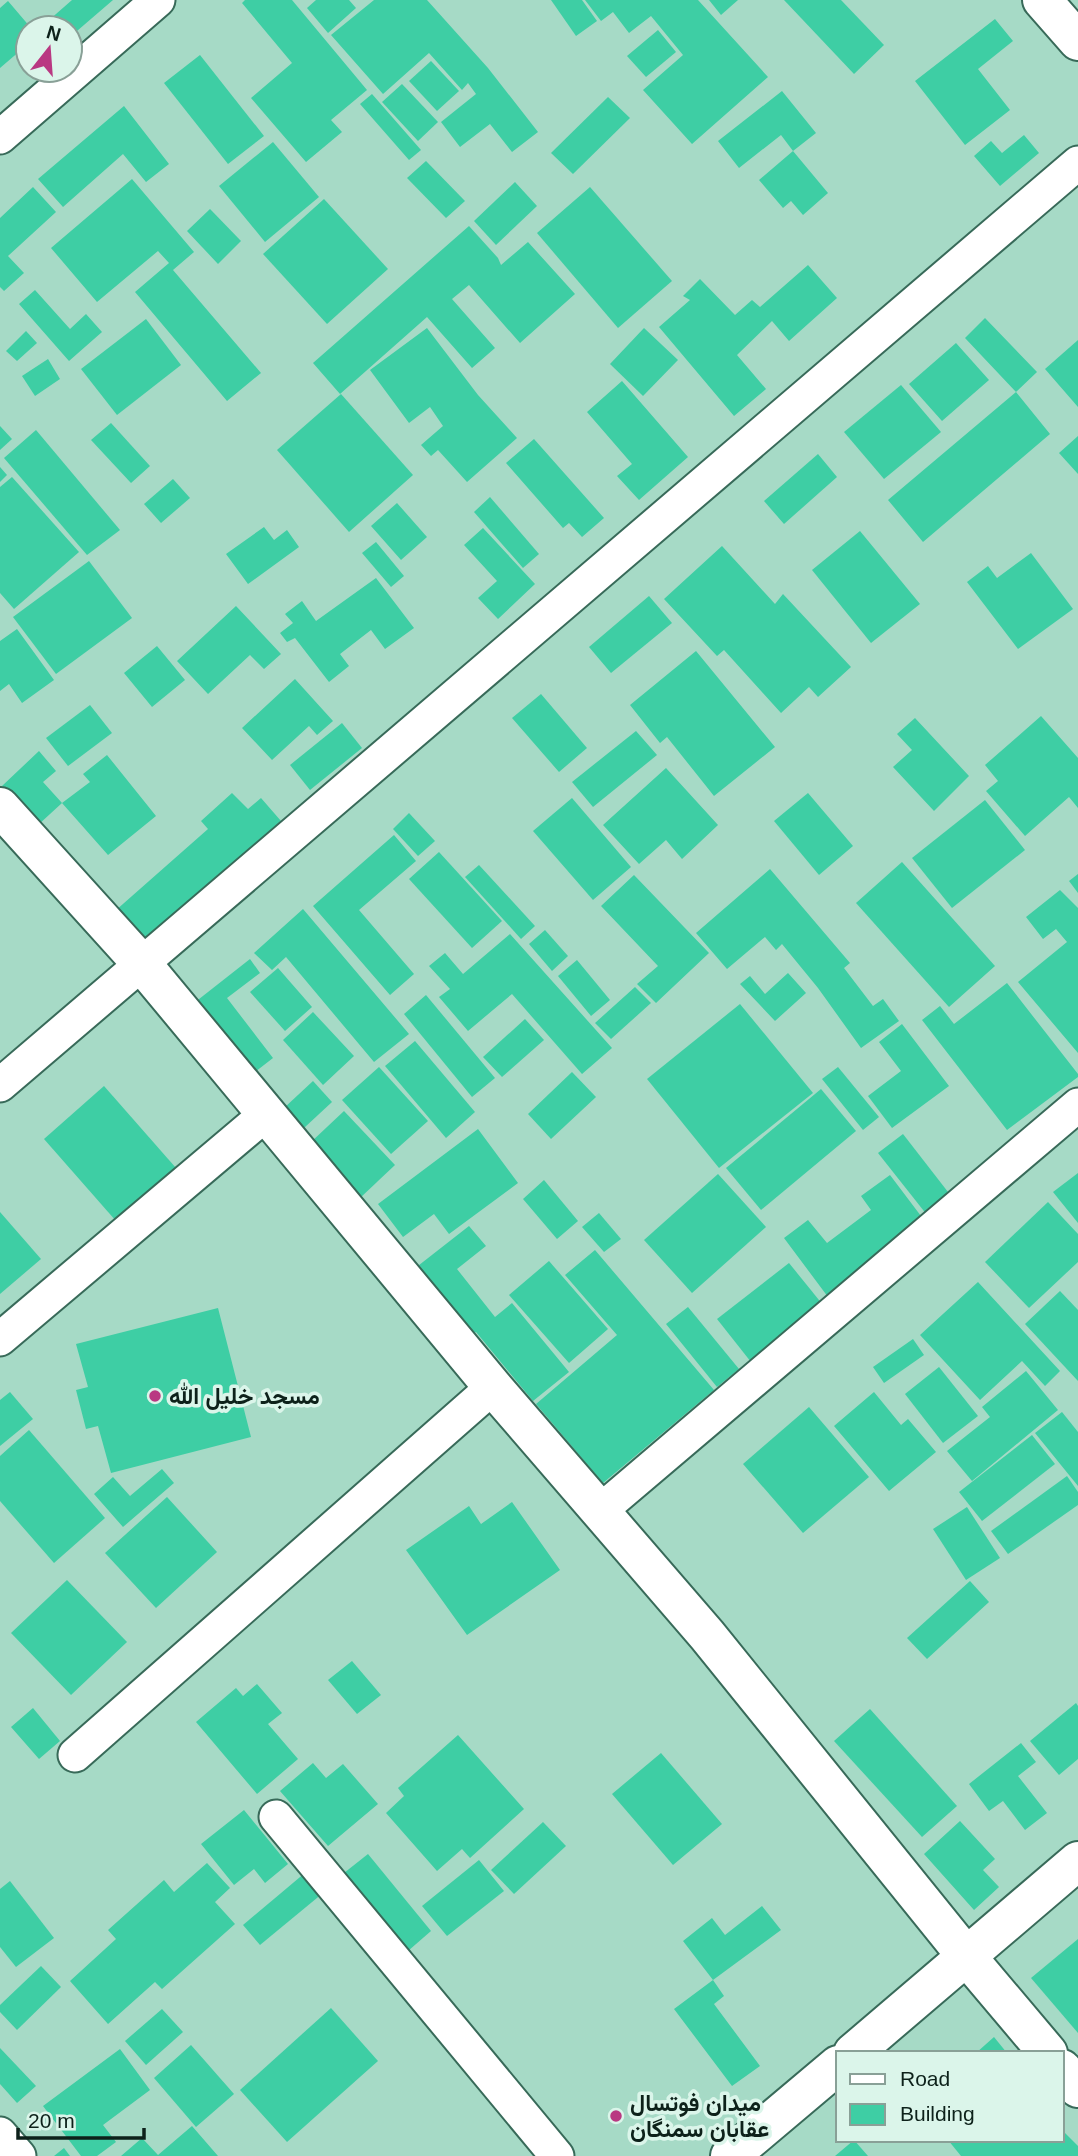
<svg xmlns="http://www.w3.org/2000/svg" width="1078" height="2156" viewBox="0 0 1078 2156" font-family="Arial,Vazirmatn,sans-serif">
<rect width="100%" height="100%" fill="#a6dac6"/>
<g fill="#3ecea4">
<path d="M72 0H113L70 37V28H40Z"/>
<path d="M245 0H292L367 90 331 120 342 132 306 162 251 98 292 63 242 3Z"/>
<path d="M316 0H349L356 8 328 33 307 8Z"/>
<path d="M374 0H427L488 68 538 132 512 152 490 124 460 147 441 122 476 94 468 83 462 90 429 53 383 94 331 35Z"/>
<path d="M551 0H582L597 21 576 36Z"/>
<path d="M585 0H698L768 77 692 144 643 90 683 55 651 16 629 33 613 12 601 21Z"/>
<path d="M709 0H738L721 15Z"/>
<path d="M784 0H841L884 45 854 74Z"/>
<path d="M8 1 31 28H28V44L0 68V8Z"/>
<path d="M995 19 1013 41 978 69 1010 110 965 145 915 81Z"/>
<path d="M658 30 676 52 646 77 627 56Z"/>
<path d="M200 55 264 136 228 164 164 83Z"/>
<path d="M431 61 459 91 437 111 409 81Z"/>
<path d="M402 84 438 122 418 141 382 102Z"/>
<path d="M782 91 816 133 793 151 781 135 739 168 718 141Z"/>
<path d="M372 94 421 150 409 160 360 104Z"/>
<path d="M608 97 630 118 573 174 551 153Z"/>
<path d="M124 106 169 164 146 182 123 154 63 207 38 179Z"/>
<path d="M1024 135 1039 153 1000 186 974 156 991 141 1002 153Z"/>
<path d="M273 142 319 197 265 242 219 186Z"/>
<path d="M793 151 828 193 803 215 791 201 783 208 759 180Z"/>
<path d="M426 161 465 201 446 218 407 178Z"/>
<path d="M132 179 194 252 173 270 261 373 227 401 135 292 169 263 158 251 97 302 51 248Z"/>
<path d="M515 182 537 206 496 245 474 221Z"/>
<path d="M33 187 56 212 8 256 24 273 4 291 0 287V218Z"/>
<path d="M590 187 672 281 618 328 537 233Z"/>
<path d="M324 199 388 269 327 324 263 254Z"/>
<path d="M210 209 241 241 218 264 187 231Z"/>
<path d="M469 226 498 258 501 265 528 242 575 294 520 343 469 285 452 299 495 348 472 368 427 317 340 394 313 363Z"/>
<path d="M808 265 837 298 789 341 772 321 737 355 766 389 734 416 659 327 690 300 683 296 700 279 735 315 752 300 760 307Z"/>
<path d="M35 290 70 329 86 314 102 332 69 361 19 304Z"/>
<path d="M985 318 1037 372 1016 392 1050 434 923 542 888 500 1016 392 965 338Z"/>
<path d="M146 319 181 365 117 415 81 369Z"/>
<path d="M427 328 478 395 517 438 467 482 438 450 431 456 421 445 443 426 430 407 409 423 370 370Z"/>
<path d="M644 328 678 360 643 396 610 364Z"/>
<path d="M26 331 37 343 17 361 6 351Z"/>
<path d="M1078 340V407L1045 369Z"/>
<path d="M956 343 989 380 942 421 909 384Z"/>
<path d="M48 359 60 379 35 396 22 376Z"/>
<path d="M622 381 688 457 639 500 617 476 632 464 587 412Z"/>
<path d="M901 385 941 432 884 479 844 432Z"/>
<path d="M341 394 413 475 349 532 277 450Z"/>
<path d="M111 423 150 466 131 483 91 440Z"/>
<path d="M0 426 12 439 0 450Z"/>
<path d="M36 430 120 530 87 555 4 458Z"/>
<path d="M1078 436V474L1059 453Z"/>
<path d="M534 439 604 518 582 537 569 523 563 528 506 463Z"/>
<path d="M818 454 837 477 784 524 764 501Z"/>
<path d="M0 467 7 475 0 482Z"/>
<path d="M12 477 79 552 14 609 0 593V487Z"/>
<path d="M173 479 190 498 161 523 144 504Z"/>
<path d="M490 497 539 554 523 568 474 512Z"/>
<path d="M397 503 427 537 401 560 371 526Z"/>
<path d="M264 527 274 540 287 530 299 547 248 584 226 554Z"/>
<path d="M483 528 535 584 498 619 478 598 497 581 464 545Z"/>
<path d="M860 531 920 604 871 643 812 570Z"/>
<path d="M376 542 404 576 391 587 362 553Z"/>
<path d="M722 546 775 604 783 594 851 667 818 697 809 687 781 713 724 650 717 656 664 599Z"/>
<path d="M1031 553 1073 609 1018 649 967 582 988 566 997 578Z"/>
<path d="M89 561 132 618 56 674 13 617Z"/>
<path d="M376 578 414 628 385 649 371 630 340 654 349 666 329 682 295 638 287 642 280 633 293 623 285 614 302 601 316 621Z"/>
<path d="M649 596 672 623 611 673 589 647Z"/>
<path d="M236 606 281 654 264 669 250 655 208 694 177 661Z"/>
<path d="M17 629 54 680 22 703 9 684 0 691V641Z"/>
<path d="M157 646 185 680 152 707 124 673Z"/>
<path d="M696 651 775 747 714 796 667 737 660 743 630 705Z"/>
<path d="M295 679 333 721 317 735 309 726 272 760 242 728Z"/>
<path d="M541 694 587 748 559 772 512 718Z"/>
<path d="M90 705 112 733 68 766 46 738Z"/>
<path d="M1041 716 1078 758V808L1069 797 1025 836 986 791 998 781 985 765Z"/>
<path d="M915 718 969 776 934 811 893 767 912 750 897 734Z"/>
<path d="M342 723 362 748 310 790 290 765Z"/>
<path d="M636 731 657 755 593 807 572 782Z"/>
<path d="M39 751 56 771 43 782 62 803 38 825 2 786Z"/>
<path d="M107 755 156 816 108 855 62 803 90 782 83 774Z"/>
<path d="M666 768 718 825 682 859 666 840 639 864 603 825Z"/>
<path d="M232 793 248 809 261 798 281 821 143 942 115 911 208 829 201 821Z"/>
<path d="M808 793 853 846 819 875 774 821Z"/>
<path d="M572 798 631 867 593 900 533 831Z"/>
<path d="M985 800 1025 850 952 908 912 858Z"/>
<path d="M409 813 435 841 418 856 393 829Z"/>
<path d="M394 835 416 861 359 910 414 974 390 995 313 906Z"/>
<path d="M439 852 502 921 472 948 409 879Z"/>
<path d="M902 862 995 966 949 1007 856 903Z"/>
<path d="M479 865 535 926 521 939 465 877Z"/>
<path d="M770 869 850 963 844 968 873 1006 883 999 899 1021 861 1048 818 988 782 944 776 950 765 937 727 969 696 933Z"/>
<path d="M1078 874V893L1069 881Z"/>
<path d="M634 875 709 953 656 1003 637 984 658 966 601 906Z"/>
<path d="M1060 890 1078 908V1053L1018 982 1067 942 1056 929 1043 939 1026 917Z"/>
<path d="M303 909 409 1034 374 1062 286 957 272 970 254 953Z"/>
<path d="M545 930 568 956 552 971 529 944Z"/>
<path d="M510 934 612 1048 582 1074 512 994 468 1031 439 997 450 989 429 966 445 953 463 974Z"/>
<path d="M250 959 260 973 227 998 273 1058 251 1075 194 1003Z"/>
<path d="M577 960 610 1000 591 1016 558 976Z"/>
<path d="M278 968 312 1007 285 1031 250 992Z"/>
<path d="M788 973 806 993 775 1021 740 984 750 976 765 994Z"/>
<path d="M1007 983 1078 1074V1077L1007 1130 922 1020 940 1006 954 1024Z"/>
<path d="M635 987 651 1003 611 1039 595 1023Z"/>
<path d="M426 995 495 1078 472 1097 404 1014Z"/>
<path d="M740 1004 813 1093 719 1168 647 1079Z"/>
<path d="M313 1012 354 1056 323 1085 283 1040Z"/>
<path d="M525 1019 544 1040 502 1077 483 1057Z"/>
<path d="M902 1024 949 1086 892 1128 868 1096 901 1071 879 1042Z"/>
<path d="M415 1041 475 1112 446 1138 385 1066Z"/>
<path d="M379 1067 428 1121 391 1154 342 1100Z"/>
<path d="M838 1067 879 1117 863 1130 822 1079Z"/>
<path d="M572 1072 596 1097 551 1139 528 1114Z"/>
<path d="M313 1081 332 1102 304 1128 284 1108Z"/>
<path d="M104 1086 176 1168 116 1221 44 1139Z"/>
<path d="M821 1089 856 1131 761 1210 726 1168Z"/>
<path d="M344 1111 395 1165 360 1198 310 1143Z"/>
<path d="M478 1129 518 1183 449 1234 434 1214 403 1237 378 1204Z"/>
<path d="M903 1134 955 1201 931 1220 878 1153Z"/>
<path d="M1078 1173V1223L1053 1192Z"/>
<path d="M718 1174 766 1227 692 1293 644 1240Z"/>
<path d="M890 1175 927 1224 831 1301 784 1238 808 1220 827 1243 871 1210 861 1196Z"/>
<path d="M544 1180 578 1221 557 1239 523 1199Z"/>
<path d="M1048 1202 1078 1234V1262L1029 1308 985 1262Z"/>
<path d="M0 1212 41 1259 0 1294Z"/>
<path d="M599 1213 621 1239 604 1252 582 1227Z"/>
<path d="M469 1226 486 1246 457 1269 495 1317 512 1303 569 1372 533 1401 476 1332 469 1337 414 1269Z"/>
<path d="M595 1250 714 1390 603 1483 536 1404 617 1335 565 1275Z"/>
<path d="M549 1261 608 1329 569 1363 509 1295Z"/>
<path d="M789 1263 823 1305 751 1362 717 1319Z"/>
<path d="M978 1282 1060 1371 1045 1386 1022 1361 980 1400 920 1335Z"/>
<path d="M1060 1291 1078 1310V1381L1025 1324Z"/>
<path d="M688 1307 739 1369 717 1387 666 1324Z"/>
<path d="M218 1308 251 1437 111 1473 98 1426 86 1429 76 1390 88 1387 76 1344Z"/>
<path d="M913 1339 924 1355 884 1383 873 1367Z"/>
<path d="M939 1367 978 1416 943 1443 905 1394Z"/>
<path d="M1026 1371 1058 1410 972 1481 947 1451 990 1417 982 1407Z"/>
<path d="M10 1392 33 1419 0 1446V1400Z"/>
<path d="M874 1392 901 1425 908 1419 936 1452 889 1491 834 1426Z"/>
<path d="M809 1407 869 1477 803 1533 743 1464Z"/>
<path d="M1062 1412 1078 1432V1486L1035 1433Z"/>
<path d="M29 1430 105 1518 54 1563 0 1501V1456Z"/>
<path d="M1032 1435 1055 1464 982 1521 959 1492Z"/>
<path d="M162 1469 174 1483 123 1527 94 1494 113 1477 130 1496Z"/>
<path d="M1067 1476 1078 1492V1505L1008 1554 991 1531Z"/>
<path d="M167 1497 217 1552 156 1608 105 1553Z"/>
<path d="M512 1502 560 1570 467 1635 406 1550 469 1506 481 1524Z"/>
<path d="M967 1507 1000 1558 966 1580 933 1529Z"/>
<path d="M67 1580 127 1642 71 1695 11 1633Z"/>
<path d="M970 1581 989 1602 927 1659 907 1638Z"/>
<path d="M352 1661 381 1695 357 1714 328 1680Z"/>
<path d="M257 1684 282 1713 268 1724 298 1759 257 1794 196 1722 236 1688 243 1696Z"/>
<path d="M1076 1703 1078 1706V1759L1059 1775 1030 1741Z"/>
<path d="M33 1708 60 1741 39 1759 11 1727Z"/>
<path d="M870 1709 957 1806 922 1837 834 1741Z"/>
<path d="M458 1735 524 1809 470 1858 462 1849 437 1871 386 1813 404 1796 398 1788Z"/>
<path d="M1021 1743 1036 1762 1018 1776 1047 1813 1025 1830 1003 1801 989 1811 969 1784Z"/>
<path d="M661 1753 722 1824 673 1865 612 1794Z"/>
<path d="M313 1763 326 1778 343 1764 378 1804 328 1846 280 1791Z"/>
<path d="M244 1810 288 1864 265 1883 254 1869 234 1885 201 1844Z"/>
<path d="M960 1821 995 1859 983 1870 999 1887 974 1910 924 1854Z"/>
<path d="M543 1822 566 1846 514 1894 491 1870Z"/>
<path d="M368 1854 431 1931 408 1951 344 1873Z"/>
<path d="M479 1860 504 1891 447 1936 422 1906Z"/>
<path d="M207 1863 230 1888 215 1902 235 1924 162 1989 155 1982 108 2024 70 1981 116 1939 108 1930 164 1880 174 1892Z"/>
<path d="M306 1872 323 1893 260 1945 243 1925Z"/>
<path d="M10 1881 54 1938 16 1967 0 1947V1889Z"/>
<path d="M762 1906 781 1930 713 1980 683 1941 712 1918 725 1935Z"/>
<path d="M1078 1939V2033L1031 1978Z"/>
<path d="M41 1966 61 1987 17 2030 0 2012V2005Z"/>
<path d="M713 1980 724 1996 714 2004 760 2066 732 2086 674 2009Z"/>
<path d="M331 2008 378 2061 287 2142 240 2090Z"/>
<path d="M162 2009 183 2032 146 2065 125 2041Z"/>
<path d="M994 2037 1007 2053H976Z"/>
<path d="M191 2045 234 2094 196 2127 154 2078Z"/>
<path d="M0 2048 36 2086 17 2103 0 2084Z"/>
<path d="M120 2049 150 2090 103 2125 116 2142 97 2156H81L43 2106Z"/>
<path d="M192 2126 218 2156H121L142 2138 158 2155Z"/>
<path d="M1062 2130 1078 2146V2156H961L948 2140H1062Z"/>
<path d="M854 2140 868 2156H835Z"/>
<path d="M64 2148 70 2156H54Z"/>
</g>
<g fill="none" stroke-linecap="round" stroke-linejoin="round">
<g stroke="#386a59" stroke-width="37">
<g id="street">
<path d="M0 137 158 0"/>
<path d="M0 1085 1078 163"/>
<path d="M0 1339 266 1114"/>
<path d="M600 1511 1078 1105"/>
<path d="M75 1755 493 1387"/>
<path d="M276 1817 557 2156"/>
<path d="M0 2134 19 2156"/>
</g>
</g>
<g stroke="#386a59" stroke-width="42">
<g id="secondary">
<path d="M1042 0 1078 41"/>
<path d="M0 807 142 964 493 1387 707 1635 967 1957 1048 2053"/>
<path d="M853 2053 1078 1861"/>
<path d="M1062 2069 1078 2088"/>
<path d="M730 2156 838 2065"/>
</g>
</g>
<use href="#street" stroke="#fff" stroke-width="33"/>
<use href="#secondary" stroke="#fff" stroke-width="38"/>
</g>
<g fill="#b93882" stroke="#dbf5ea" stroke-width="2.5">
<circle cx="155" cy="1396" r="7"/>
<circle cx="616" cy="2116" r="7"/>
</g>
<g text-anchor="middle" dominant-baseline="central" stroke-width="7" stroke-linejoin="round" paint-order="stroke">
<g font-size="23" font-weight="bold" fill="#0d211a" stroke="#dbf5ea" text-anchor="start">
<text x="169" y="1396">مسجد خلیل الله</text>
<text x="630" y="2103">میدان فوتسال<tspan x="630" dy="26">عقابان سمنگان</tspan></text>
</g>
</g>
<rect x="836" y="2051" width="228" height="91" fill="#dbf5ea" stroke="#89a097" stroke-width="2"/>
<rect x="850" y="2074" width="35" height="10" fill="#ffffff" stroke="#89a097" stroke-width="2"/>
<text x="900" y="2086" font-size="21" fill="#0d211a">Road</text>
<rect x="850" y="2104" width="35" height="21" fill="#3ecea4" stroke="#89a097" stroke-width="2"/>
<text x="900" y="2121" font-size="21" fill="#0d211a">Building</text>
<g transform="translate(49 49) rotate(17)"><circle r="33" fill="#dbf5ea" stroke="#89a097" stroke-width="2"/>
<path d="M0-5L12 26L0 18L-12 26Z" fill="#b93882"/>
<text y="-10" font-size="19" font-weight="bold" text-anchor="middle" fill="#0d211a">N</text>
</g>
<path d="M18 2128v10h126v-10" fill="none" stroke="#0d211a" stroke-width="3.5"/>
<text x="28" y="2128" font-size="21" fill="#0d211a" stroke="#dbf5ea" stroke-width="5" paint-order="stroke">20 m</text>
</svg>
